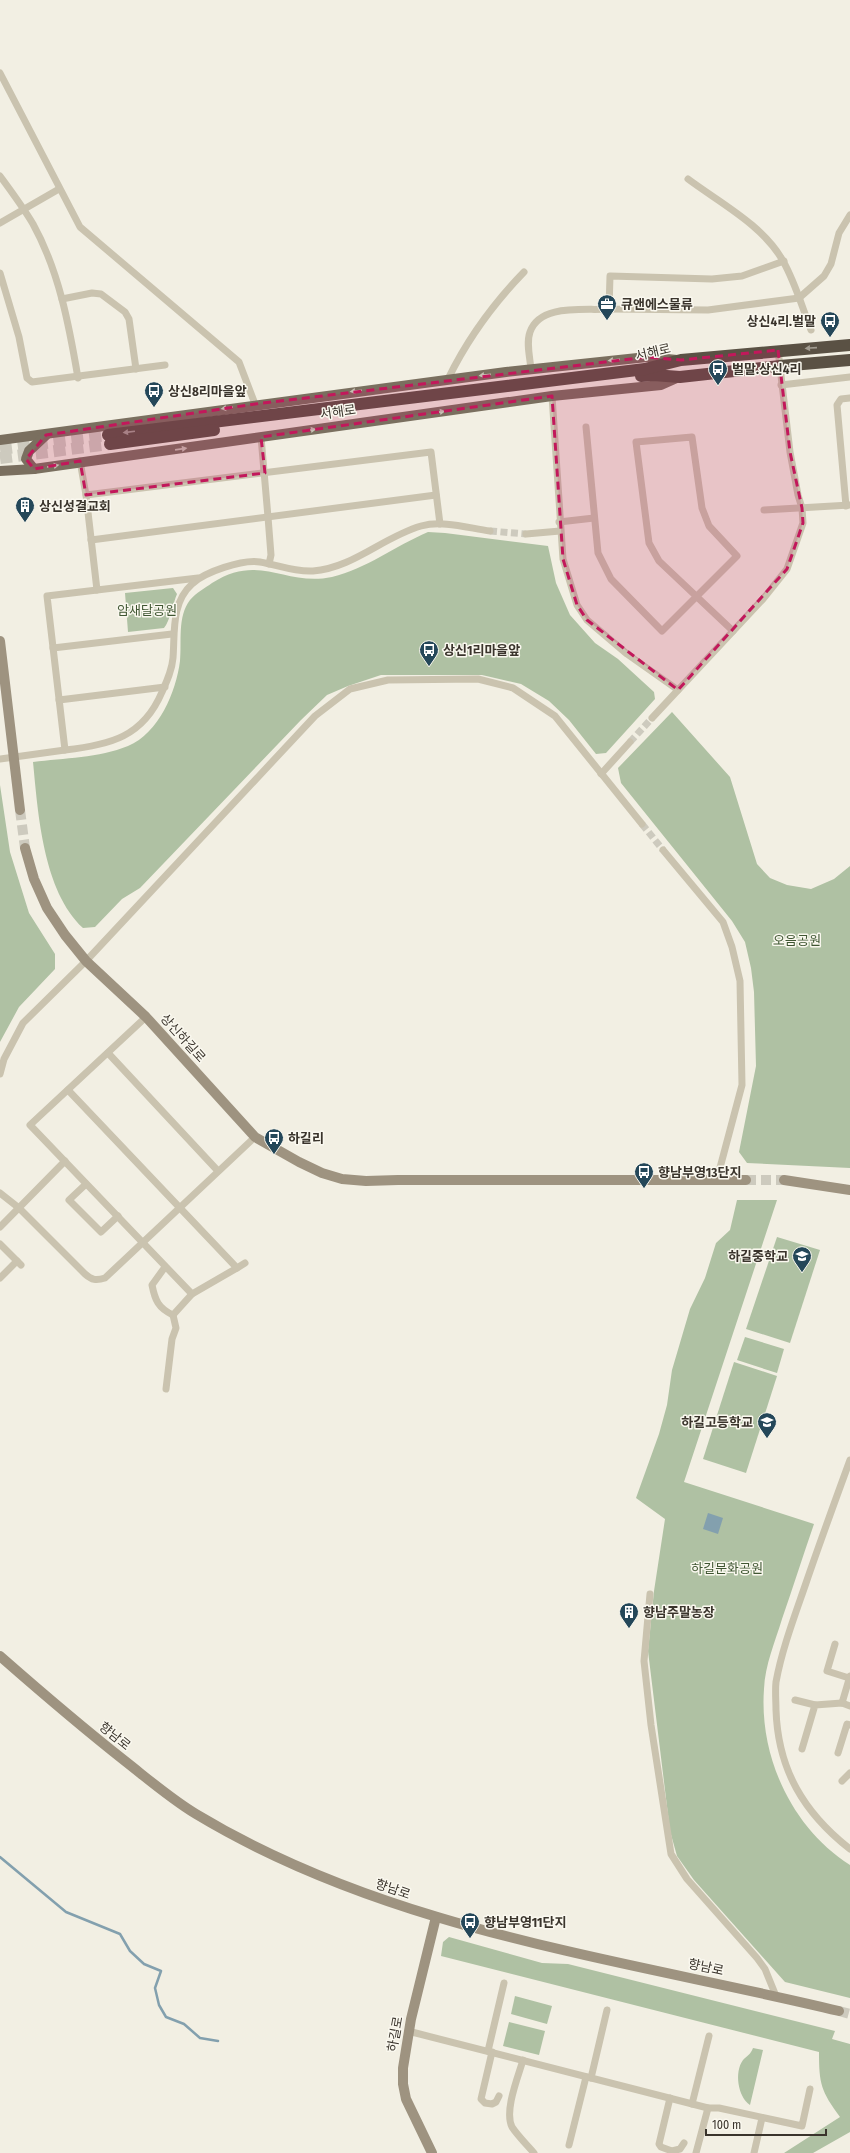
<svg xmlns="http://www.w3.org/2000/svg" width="850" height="2153" viewBox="0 0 850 2153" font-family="'Fira Sans Condensed','Noto Sans KR',sans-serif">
<rect width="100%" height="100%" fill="#f2efe3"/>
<g fill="#afc1a3">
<path d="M428 532 445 533 548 546 556 583 570 615 595 643 618 659 654 692 655 699 606 753 596 754 569 720 549 701 521 684 482 675H381L348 686 327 695 301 720 140 888 122 899 95 927 83 928C43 891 38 813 33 762 64 758 99 758 128 746 159 733 176 692 180 661 182 642 177 617 190 600 196 593 205 588 212 583 260 552 285 587 332 577 366 569 395 546 428 532Z"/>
<path d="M173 588 177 594C173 603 170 621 164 628L128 632 125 593Z"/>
<path d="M672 712 730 777 757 864 770 878 787 885 811 889 834 879 850 866V1168L747 1163 739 1152 756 1066 754 992 751 968 745 942 732 921 621 783 618 768Z"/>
<path d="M0 785 10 852 29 913 55 954V969L19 1007 0 1042Z"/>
<path d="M737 1200H777L684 1482 814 1524C803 1556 793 1587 782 1619 775 1642 765 1665 764 1689 759 1757 792 1828 850 1865V1998L785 1982 694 1880 677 1856 670 1831 648 1651 654 1591 665 1519 636 1498 659 1434 667 1405 672 1370 690 1309 705 1278 716 1243 730 1230Z"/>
<path d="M777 1237 820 1250 790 1343 746 1329Z"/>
<path d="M745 1337 784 1349 777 1373 737 1360Z"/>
<path d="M734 1362 777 1376 746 1473 703 1459Z"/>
<path d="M449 1937 542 1963 568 1964 835 2031 832 2039 850 2044V2132L813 2153H784L840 2117C821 2091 819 2084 819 2052L441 1956 443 1942Z"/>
<path d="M515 1996 552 2006 547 2024 511 2014Z"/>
<path d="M509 2022 545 2031 539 2055 503 2046Z"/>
<path d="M753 2048 763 2050 750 2105C738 2097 734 2072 743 2060 747 2056 751 2054 753 2048Z"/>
</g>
<path fill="#83a0ae" d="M708 1513 723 1518 718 1534 703 1529Z"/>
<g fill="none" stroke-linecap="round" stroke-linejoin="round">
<path stroke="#83a0ae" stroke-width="2.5" d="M0 1857 66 1912 120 1934 130 1951 144 1964 161 1971 155 1988 159 2005 166 2017 184 2024 200 2038 218 2041"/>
<g stroke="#cdcabe" stroke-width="7" stroke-dasharray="7 3.5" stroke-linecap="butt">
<path d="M490 531 526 534"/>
<path d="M630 742 652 718"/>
<path d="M642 824 663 850"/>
</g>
<g stroke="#cdcabe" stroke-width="10" stroke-dasharray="10 5" stroke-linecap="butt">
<path d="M20 810 25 848"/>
<path d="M746 1180H784"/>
<path d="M839 2011 850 2014"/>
</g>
<g stroke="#cdcabe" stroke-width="12" stroke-dasharray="12 6" stroke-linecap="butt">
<path d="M0 449 108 435"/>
<path d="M0 458 110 444"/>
</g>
<g stroke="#cac3af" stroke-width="7">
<path d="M0 73 80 227 239 362 255 404"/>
<path d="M0 176C11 191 23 207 33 224 59 271 69 325 78 378"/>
<path d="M688 179C720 203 763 225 783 261 795 282 802 307 811 330"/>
<path d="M0 223 59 189"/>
<path d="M784 261 742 276 712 279 610 276 609 309 708 310 799 298 824 276 831 264 839 233 850 215"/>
<path d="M0 273 19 337 27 378 32 382 165 365"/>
<path d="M62 299 92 293 101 294 125 312 129 319 136 369"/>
<path d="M531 369C530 358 526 343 530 332 540 303 585 311 609 309"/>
<path d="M448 379C468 338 492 305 524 272"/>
<path d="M781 385 850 377"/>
<path d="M552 396 563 559 577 605 587 620 627 654 678 690"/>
<path d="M586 427 598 553 611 579 662 631 737 556 709 526 702 508 692 437 636 442 649 543 659 561 733 631"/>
<path d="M261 437 268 517 271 555 269 564"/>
<path d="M80 461 86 495"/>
<path d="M846 506 837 405 841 399 850 398"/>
<path d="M764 510 850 505"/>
<path d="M559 522 594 518"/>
<path d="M526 534 560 531"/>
<path d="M91 540 436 495"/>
<path d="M198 578 97 590 86 495 431 452 440 524"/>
<path d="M97 590 47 596 65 750C110 745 143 737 162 692 167 681 172 670 173 658 175 632 171 603 192 584 204 572 243 559 260 562 278 565 293 572 313 571 353 568 383 537 421 526 443 520 468 528 490 531"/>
<path d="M53 648 172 634"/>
<path d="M59 700 165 687"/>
<path d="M652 718 763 599 787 569 803 523 802 508 798 495 790 452 778 350"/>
<path d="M0 759 65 750"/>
<path d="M601 774 630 742"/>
<path d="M663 850 723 922 732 947 740 981 742 1085 717 1179"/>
<path d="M146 1017 30 1125 192 1294 237 1268"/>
<path d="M108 1053 218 1171"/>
<path d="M0 1074 4 1059 23 1023 86 961 315 716 350 689 388 680 478 679 513 688 555 716 642 824"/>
<path d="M68 1090 237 1268 245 1263"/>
<path d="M86 1184 69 1200 101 1232 118 1216"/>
<path d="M0 1193 19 1208 85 1274C92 1280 96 1281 105 1278L255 1137"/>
<path d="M0 1227 65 1161"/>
<path d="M0 1244 21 1265"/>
<path d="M165 1267 152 1285C155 1300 158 1308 173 1315L192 1294"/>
<path d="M0 1278 17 1261"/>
<path d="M166 1389 172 1339 176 1328 173 1315"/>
<path d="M850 1460C835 1501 820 1542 806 1583 795 1615 782 1649 776 1682 775 1691 776 1701 776 1710 778 1770 804 1813 850 1849"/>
<path d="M650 1594 644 1661 651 1725 671 1854 687 1879 757 1958 765 1969 776 1996"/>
<path d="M835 1644 827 1671 849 1678"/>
<path d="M795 1700 815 1705"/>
<path d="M842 1703 850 1676"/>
<path d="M802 1749 815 1705 842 1703 850 1706"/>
<path d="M838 1753 847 1724 850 1725"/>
<path d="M842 1781 850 1773"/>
<path d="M408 2031 708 2108H719L802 2126 810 2089"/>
<path d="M488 2051 504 1983"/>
<path d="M492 2052 481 2099 485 2103 492 2104 496 2102 499 2096"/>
<path d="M523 2060C518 2077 504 2111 512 2127 518 2136 527 2145 534 2153"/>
<path d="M591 2078 607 2010"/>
<path d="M670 2098 659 2144 661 2147 672 2151 680 2149 684 2143"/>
<path d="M692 2104 709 2036"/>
<path d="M569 2145 586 2077"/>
<path d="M696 2153 708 2108"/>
<path d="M754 2153 762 2118"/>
</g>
<g stroke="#9e9380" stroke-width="10">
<path d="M0 641 20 810"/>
<path d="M25 848 34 879 47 908 65 935 86 961 146 1017 255 1137 299 1162 322 1173 342 1179 366 1181 398 1180H746"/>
<path d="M784 1180 850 1190"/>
<path d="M0 1656C41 1692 82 1727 125 1761 148 1779 171 1799 196 1814 390 1931 622 1959 839 2011"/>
<path d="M432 2153 406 2099 403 2084V2068L411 2019 436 1917"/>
</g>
<g stroke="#7a6f5f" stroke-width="10">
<path d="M0 440 506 372 647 357 677 360"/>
<path d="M34 469 26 459 29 451 46 435"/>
<path d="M0 471 34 469 552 396 661 385 679 377"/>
</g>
<g stroke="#5a5144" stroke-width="12">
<path d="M641 376 653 375 680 377 780 366 850 360"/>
<path d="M108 435 645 369 681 360 850 345"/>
<path d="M110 444 214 430"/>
</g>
</g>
<defs><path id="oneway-solid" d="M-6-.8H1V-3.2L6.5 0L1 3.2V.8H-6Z"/></defs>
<g fill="#a29c91">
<use href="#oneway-solid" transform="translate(811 348) rotate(176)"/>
<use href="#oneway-solid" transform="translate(129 432) rotate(173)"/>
</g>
<g fill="#c7c1b5">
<use href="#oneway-solid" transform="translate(614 360) rotate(174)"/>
<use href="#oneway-solid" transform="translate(485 375) rotate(173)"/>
<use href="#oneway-solid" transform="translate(356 391) rotate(173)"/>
<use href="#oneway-solid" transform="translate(227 408) rotate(172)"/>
<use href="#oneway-solid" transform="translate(439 412) rotate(-8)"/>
<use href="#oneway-solid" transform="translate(310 430) rotate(-8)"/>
<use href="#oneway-solid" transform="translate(181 449) rotate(-8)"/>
<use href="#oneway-solid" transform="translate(53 466) rotate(-10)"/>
</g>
<path fill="#c2185b" fill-opacity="0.2" stroke="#c2185b" stroke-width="3" stroke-dasharray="8 5" stroke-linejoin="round" d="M778 350 790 452 802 508 803 523 787 569 678 690 587 620 577 605 563 559 552 396 261 437 265 473 86 495 80 461 34 469 26 459 46 435 255 404 647 357 681 360Z"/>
<defs>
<g id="office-pin" transform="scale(1)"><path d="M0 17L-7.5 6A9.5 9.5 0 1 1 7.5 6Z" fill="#244759" stroke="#faf8ef"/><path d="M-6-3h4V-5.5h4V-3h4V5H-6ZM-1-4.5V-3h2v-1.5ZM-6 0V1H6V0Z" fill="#fff"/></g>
<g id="bus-pin" transform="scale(1)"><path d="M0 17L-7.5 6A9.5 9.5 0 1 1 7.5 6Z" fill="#244759" stroke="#faf8ef"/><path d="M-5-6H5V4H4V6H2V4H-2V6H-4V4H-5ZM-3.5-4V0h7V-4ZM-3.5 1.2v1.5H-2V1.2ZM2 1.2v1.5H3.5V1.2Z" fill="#fff"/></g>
<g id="building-pin" transform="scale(1)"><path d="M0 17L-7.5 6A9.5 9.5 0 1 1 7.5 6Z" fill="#244759" stroke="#faf8ef"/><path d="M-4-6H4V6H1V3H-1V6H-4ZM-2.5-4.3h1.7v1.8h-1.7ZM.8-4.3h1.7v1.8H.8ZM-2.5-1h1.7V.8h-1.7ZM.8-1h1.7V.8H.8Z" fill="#fff"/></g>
<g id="school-pin" transform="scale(1)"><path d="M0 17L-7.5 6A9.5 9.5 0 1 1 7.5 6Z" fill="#244759" stroke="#faf8ef"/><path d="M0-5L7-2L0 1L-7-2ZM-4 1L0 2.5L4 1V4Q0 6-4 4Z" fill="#fff"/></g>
</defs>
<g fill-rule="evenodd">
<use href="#office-pin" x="607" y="304"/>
<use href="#bus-pin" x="830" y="321"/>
<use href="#bus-pin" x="718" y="369"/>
<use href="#bus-pin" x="154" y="391"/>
<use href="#building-pin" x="25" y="506"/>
<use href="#bus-pin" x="429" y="650"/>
<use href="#bus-pin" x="274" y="1138"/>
<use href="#bus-pin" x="644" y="1172"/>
<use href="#school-pin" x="802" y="1256"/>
<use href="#school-pin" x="767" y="1422"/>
<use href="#building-pin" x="629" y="1612"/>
<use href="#bus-pin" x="470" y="1922"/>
</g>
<g text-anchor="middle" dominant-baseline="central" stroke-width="3" stroke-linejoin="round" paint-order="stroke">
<g font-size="13" font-weight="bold" fill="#3a342c" stroke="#faf8ef" text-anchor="start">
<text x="621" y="304">큐앤에스물류</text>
<text x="816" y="321" text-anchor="end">상신4리.벌말</text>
<text x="732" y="369">벌말.상신4리</text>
<text x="168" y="391">상신8리마을앞</text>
<text x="39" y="506">상신성결교회</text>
<text x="443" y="650">상신1리마을앞</text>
<text x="288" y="1138">하길리</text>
<text x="658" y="1172">향남부영13단지</text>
<text x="788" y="1256" text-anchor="end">하길중학교</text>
<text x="753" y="1422" text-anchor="end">하길고등학교</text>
<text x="643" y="1612">향남주말농장</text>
<text x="484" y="1922">향남부영11단지</text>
</g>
<g font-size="13" fill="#3a342c" stroke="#faf8ef">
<text transform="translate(653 352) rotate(-13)">서해로</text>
<text transform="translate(338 412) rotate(-8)">서해로</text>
<text transform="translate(183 1038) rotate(48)">상신하길로</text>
<text transform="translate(115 1736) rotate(39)">향남로</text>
<text transform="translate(393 1889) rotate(19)">향남로</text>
<text transform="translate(706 1967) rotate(12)">향남로</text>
<text transform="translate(395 2034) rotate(-80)">하길로</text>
</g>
<g font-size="13" fill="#3f5632" stroke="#faf8ef">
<text x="147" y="610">암새달공원</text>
<text x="797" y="940">오음공원</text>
<text x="727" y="1568">하길문화공원</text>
</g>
</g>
<path d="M706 2129v6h120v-6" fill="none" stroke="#3a342c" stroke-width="2"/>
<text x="712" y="2129" font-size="12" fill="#3a342c" stroke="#faf8ef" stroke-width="3" paint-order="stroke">100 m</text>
</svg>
